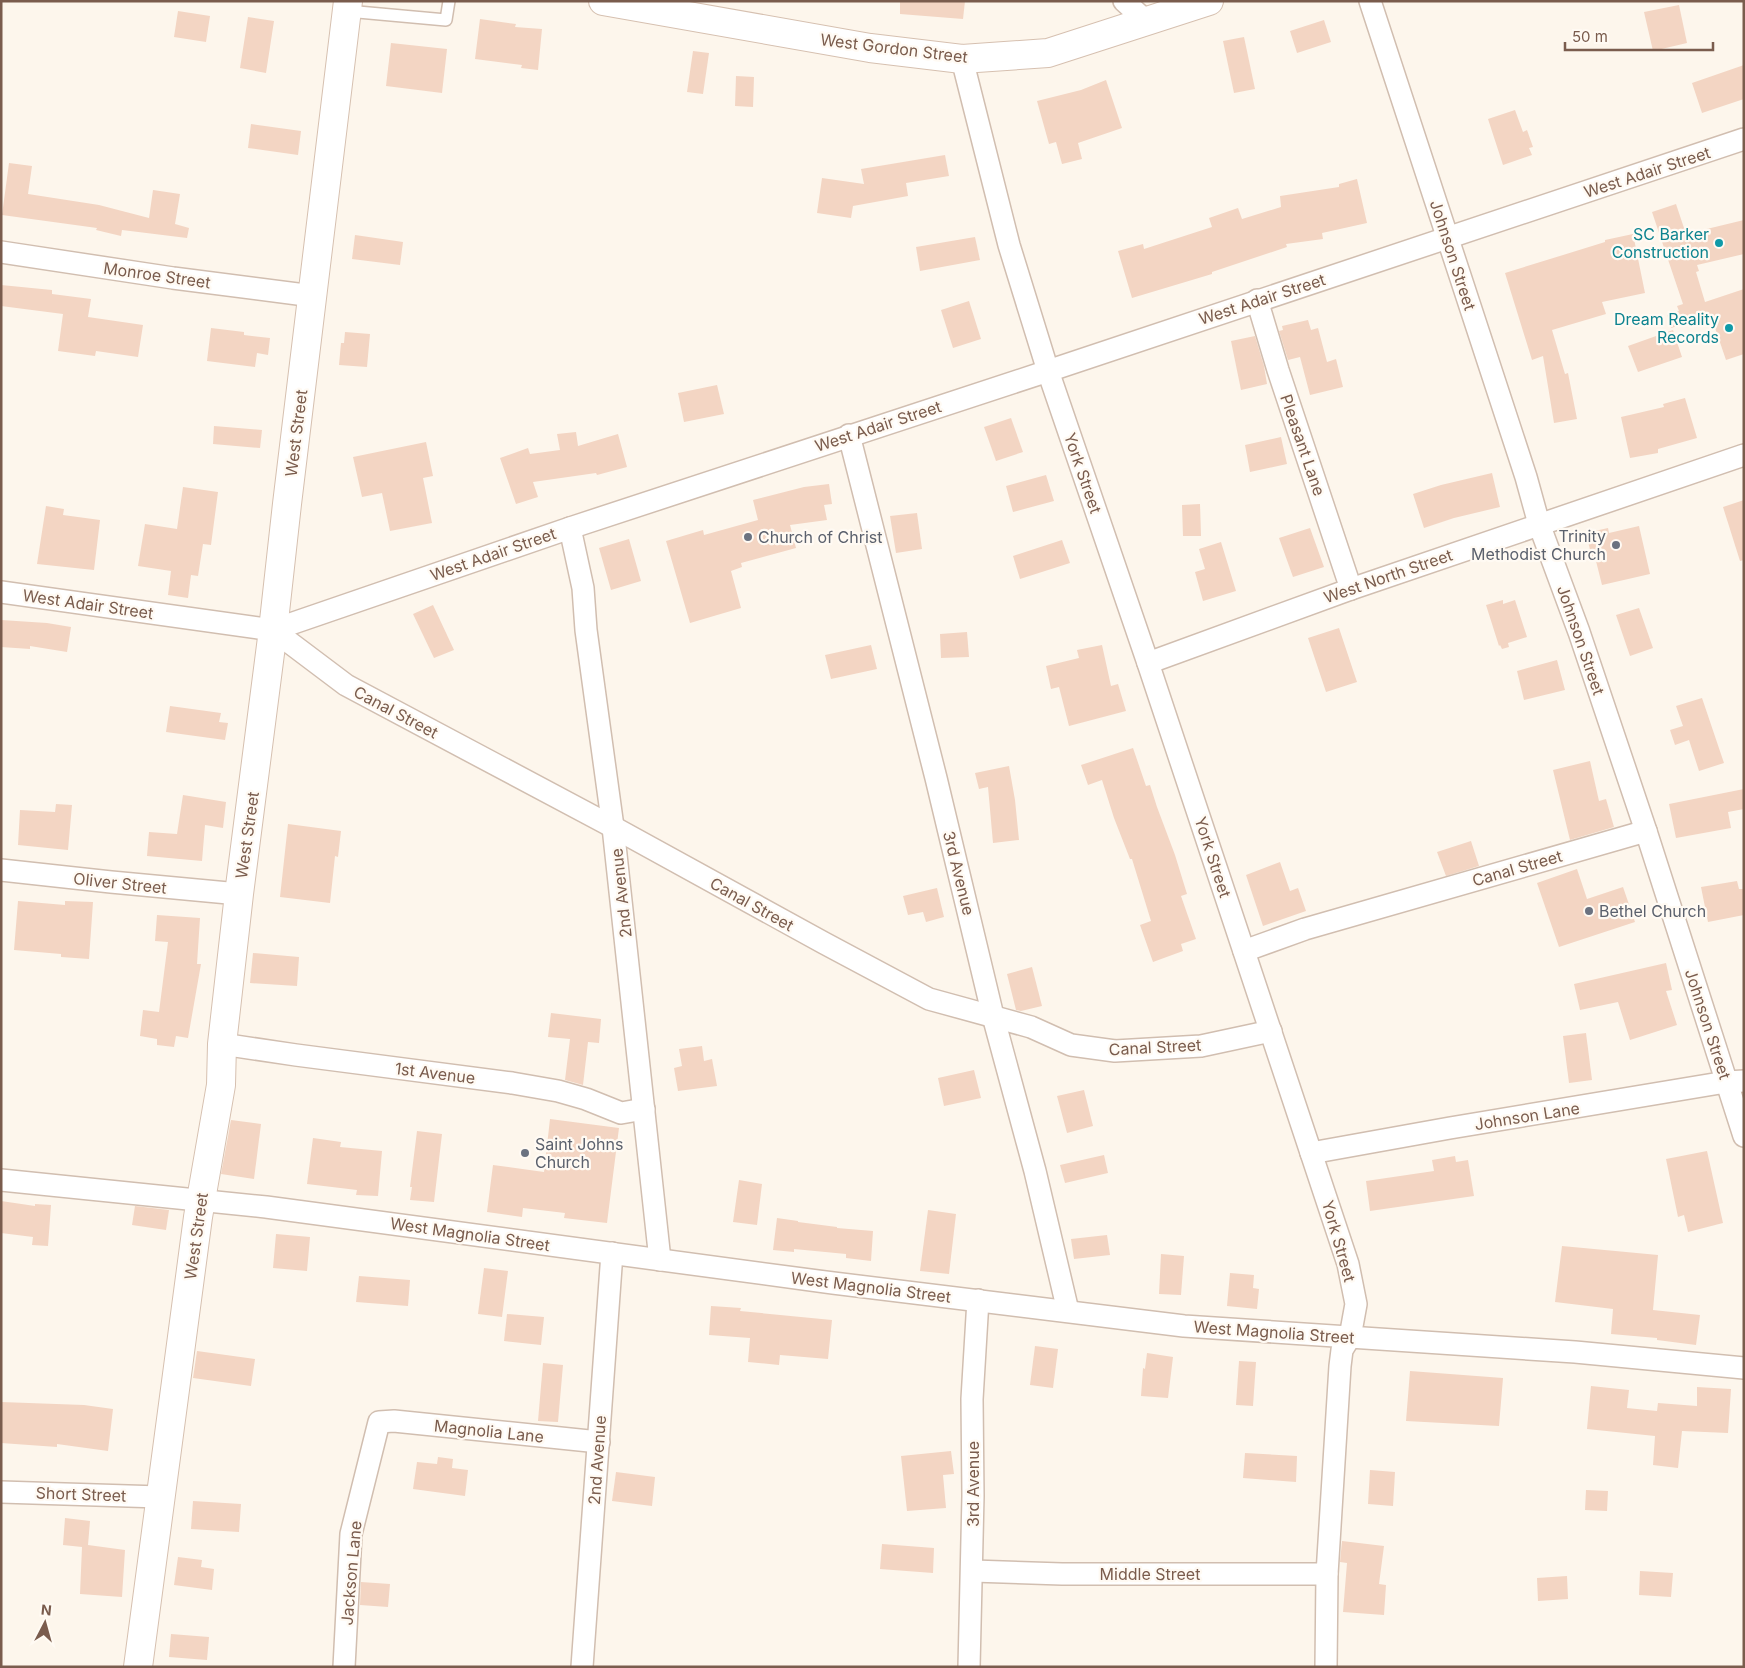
<svg xmlns="http://www.w3.org/2000/svg" width="1745" height="1668" viewBox="0 0 1745 1668" font-family="Inter,sans-serif">
<rect width="100%" height="100%" fill="#fdf6ec"/>
<g fill="#f3d5c3">
<path d="M900 1H965L963 19 900 14Z"/>
<path d="M1679 5 1687 43 1653 51 1644 12Z"/>
<path d="M178 11 210 16 206 42 174 37Z"/>
<path d="M248 17 274 21 266 73 240 68Z"/>
<path d="M480 19 516 24 515 27 542 29 538 70 521 68 522 65 475 59Z"/>
<path d="M1324 20 1331 42 1297 53 1290 31Z"/>
<path d="M1244 37 1255 89 1234 93 1223 41Z"/>
<path d="M391 43 447 49 442 93 386 86Z"/>
<path d="M693 51 709 53 703 94 687 92Z"/>
<path d="M1744 65V99L1702 113 1692 83Z"/>
<path d="M736 76 754 77 753 107 735 106Z"/>
<path d="M1106 80 1122 128 1078 143 1082 159 1062 164 1056 142 1049 144 1037 101 1081 90Z"/>
<path d="M1515 110 1523 132 1527 130 1533 147 1529 148 1532 155 1503 165 1488 119Z"/>
<path d="M251 124 301 131 298 155 248 148Z"/>
<path d="M945 155 949 176 906 183 908 196 853 206 851 218 817 213 822 178 864 184 861 169Z"/>
<path d="M9 163 32 166 28 194 99 205 149 218 153 190 180 194 175 224 189 228 187 238 122 230 121 236 96 230 97 228 2 215Z"/>
<path d="M1357 179 1367 223 1322 233 1323 239 1286 244 1287 247 1212 272V274L1132 298 1118 251 1143 244 1144 249 1212 227 1209 218 1238 208 1242 219 1281 207 1280 196 1339 187V184Z"/>
<path d="M1676 204 1686 234 1744 220V254L1697 265 1699 271 1696 272 1705 302 1744 289V354L1726 360 1711 316 1671 328 1667 315 1679 311 1677 306 1683 304 1652 212Z"/>
<path d="M1633 234 1645 293 1602 302 1606 314 1552 330 1565 374 1568 373 1577 419 1554 423 1543 356 1532 360 1505 273 1605 242V240Z"/>
<path d="M355 235 403 242 400 265 352 259Z"/>
<path d="M975 237 980 260 920 271 916 247Z"/>
<path d="M1 285 52 290V294L91 299 88 317 143 325 138 357 96 351 95 356 58 351 63 314 1 306Z"/>
<path d="M969 301 981 339 953 348 941 310Z"/>
<path d="M1308 320 1311 330 1318 328 1327 362 1336 359 1343 387 1310 395 1300 357 1288 360 1279 331 1283 330 1282 326Z"/>
<path d="M211 328 244 332V335L270 338 268 355 257 353 255 367 207 361Z"/>
<path d="M1673 330 1682 357 1638 372 1628 346Z"/>
<path d="M345 332 370 334 367 367 339 365 341 343H344Z"/>
<path d="M1255 336 1264 366 1267 384 1241 390 1231 341Z"/>
<path d="M717 385 724 414 684 422 678 393Z"/>
<path d="M1685 398 1697 438 1658 449V453L1630 458 1621 417 1664 407 1663 404Z"/>
<path d="M1011 418 1023 452 996 461 984 427Z"/>
<path d="M214 426 262 430 260 448 213 444Z"/>
<path d="M576 432 578 446 618 434 627 467 597 475 596 473 533 482 538 497 516 504 500 458 528 448 530 454 560 450 557 434Z"/>
<path d="M1281 437 1287 464 1250 472 1245 445Z"/>
<path d="M426 442 433 476 423 478 432 523 390 531 382 493 362 497 353 457Z"/>
<path d="M1492 473 1500 507 1454 518 1424 528 1413 494 1441 485Z"/>
<path d="M1046 475 1054 501 1013 512 1006 486Z"/>
<path d="M829 484 832 504 824 505 827 520 790 525 796 548 741 563 742 567 731 571 741 608 690 623 666 541 703 530 704 535 758 520 753 500 804 487Z"/>
<path d="M183 487 218 492 211 545 203 544 198 576 191 575 188 598 168 595 171 571 138 566 145 524 177 529Z"/>
<path d="M1744 500V560L1740 561 1723 507Z"/>
<path d="M1200 504 1201 536H1183L1182 505Z"/>
<path d="M46 506 64 509 63 515 100 520 94 570 37 564Z"/>
<path d="M917 513 922 549 896 553 890 516Z"/>
<path d="M1639 526 1650 574 1602 585 1595 557 1592 558 1586 533 1608 528 1609 533Z"/>
<path d="M1310 528 1324 567 1293 577 1279 538Z"/>
<path d="M629 539 641 581 611 590 599 548Z"/>
<path d="M1062 540 1070 563 1020 579 1013 556Z"/>
<path d="M1221 542 1236 591 1203 601 1195 572 1205 569 1199 549Z"/>
<path d="M1503 600V604L1515 600 1527 637 1508 643 1509 647 1502 649 1500 645 1499 646 1486 605Z"/>
<path d="M433 605 454 650 434 658 413 614Z"/>
<path d="M1639 608 1653 648 1630 656 1616 615Z"/>
<path d="M1 620 47 623 71 627 67 652 30 646V649L1 647Z"/>
<path d="M1339 628 1357 682 1326 692 1308 638Z"/>
<path d="M967 632 969 657 941 658 940 634Z"/>
<path d="M871 645 877 669 831 679 825 655Z"/>
<path d="M1102 645 1111 686 1118 684 1126 711 1069 726 1059 687 1051 689 1046 666 1079 658 1077 650Z"/>
<path d="M1557 660 1565 690 1524 700 1517 671Z"/>
<path d="M1702 698 1724 763 1699 771 1689 740 1675 745 1670 730 1683 726 1676 706Z"/>
<path d="M170 706 221 713 219 722 228 723 225 740 166 732Z"/>
<path d="M1133 748 1146 786 1150 785 1157 807 1175 855 1187 894 1181 896 1196 939 1181 944 1183 951 1153 962 1140 925 1151 921 1132 859H1130L1114 818 1102 780 1088 785 1081 765Z"/>
<path d="M1590 761 1599 801 1606 799 1614 827 1570 840 1553 770Z"/>
<path d="M1009 766 1015 800 1019 840 993 843 988 787 979 789 975 773Z"/>
<path d="M1744 789V809L1728 812 1731 828 1676 838 1669 804Z"/>
<path d="M183 795 226 802 223 828 205 825 202 861 147 856 149 832 177 834Z"/>
<path d="M56 804 72 805 68 850 18 845 20 810 55 812Z"/>
<path d="M288 824 341 831 338 857 335 856 330 903 280 897Z"/>
<path d="M1471 841 1479 866 1446 876 1437 852Z"/>
<path d="M1280 862 1290 891 1298 888 1306 911 1263 926 1246 875Z"/>
<path d="M1577 869 1587 899 1623 887 1635 922 1559 947 1537 883Z"/>
<path d="M1737 881 1739 889H1744V915L1708 922 1701 887Z"/>
<path d="M937 888 944 917 926 922 923 912 908 915 903 896Z"/>
<path d="M18 901 65 905V901L93 902 89 959 61 957V954L14 950Z"/>
<path d="M157 915 200 918 197 964H201L188 1038 176 1036 174 1047 157 1045V1039L140 1036 143 1010 159 1012 168 942 155 941Z"/>
<path d="M253 953 299 957 297 986 250 983Z"/>
<path d="M1666 963 1672 990 1666 991 1677 1025 1630 1040 1618 1002 1580 1010 1574 984Z"/>
<path d="M1032 967 1042 1006 1021 1011 1016 1010 1007 974Z"/>
<path d="M551 1013 601 1019 599 1043 588 1042 583 1085 565 1080 570 1039 548 1037Z"/>
<path d="M1586 1033 1592 1080 1569 1083 1563 1036Z"/>
<path d="M702 1046 704 1061 712 1059 717 1086 678 1091 674 1068 682 1066 679 1049Z"/>
<path d="M974 1070 981 1098 944 1106 938 1078Z"/>
<path d="M1084 1090 1093 1126 1067 1133 1057 1096Z"/>
<path d="M550 1119 619 1128 607 1223 564 1218 565 1213 523 1208 522 1217 487 1212 493 1165 544 1172Z"/>
<path d="M231 1120 261 1124 254 1179 221 1174Z"/>
<path d="M417 1131 442 1134 434 1202 410 1200 412 1187H410Z"/>
<path d="M313 1138 341 1142 340 1147 382 1151 378 1196 356 1195 357 1190 307 1184Z"/>
<path d="M1707 1151 1723 1223 1688 1232 1684 1215 1678 1217 1666 1159Z"/>
<path d="M1104 1155 1108 1173 1065 1183 1060 1165Z"/>
<path d="M1455 1156 1456 1162 1468 1160 1474 1196 1370 1211 1366 1181 1434 1171 1432 1160Z"/>
<path d="M739 1180 762 1184 757 1225 733 1222Z"/>
<path d="M1 1201 35 1206V1204L51 1205 48 1246 32 1245 33 1237 1 1233Z"/>
<path d="M135 1206 169 1210 166 1230 132 1225Z"/>
<path d="M928 1210 956 1214 949 1274 920 1271Z"/>
<path d="M777 1218 798 1221V1222L837 1227V1228L873 1231 871 1261 846 1258V1254L794 1249V1252L773 1250Z"/>
<path d="M276 1234 310 1237 307 1271 273 1268Z"/>
<path d="M1107 1235 1110 1255 1074 1259 1071 1239Z"/>
<path d="M1562 1246 1658 1255 1653 1310 1700 1315 1696 1345 1657 1340V1338L1611 1334 1613 1309 1555 1302Z"/>
<path d="M1161 1254 1184 1256 1181 1295 1159 1294Z"/>
<path d="M484 1268 508 1271 502 1317 478 1314Z"/>
<path d="M1230 1273 1254 1275 1253 1288 1259 1289 1257 1309 1227 1306Z"/>
<path d="M359 1276 410 1280 408 1306 356 1302Z"/>
<path d="M711 1306 741 1308 740 1311 832 1320 828 1359 780 1355 779 1365 748 1362 750 1338 709 1335Z"/>
<path d="M507 1314 544 1317 541 1345 504 1341Z"/>
<path d="M1035 1346 1058 1349 1053 1388 1030 1385Z"/>
<path d="M197 1351 255 1359 251 1386 193 1378Z"/>
<path d="M1147 1353 1173 1357 1168 1398 1141 1396 1143 1368 1145 1369Z"/>
<path d="M1239 1361 1256 1362 1253 1406 1236 1405Z"/>
<path d="M543 1363 563 1365 558 1422 538 1421Z"/>
<path d="M1410 1371 1503 1378 1499 1426 1406 1421Z"/>
<path d="M1591 1386 1629 1390 1627 1408 1657 1411 1658 1403 1697 1406V1387L1731 1389 1728 1433 1682 1431 1678 1468 1653 1465 1655 1436 1587 1429Z"/>
<path d="M1 1402 84 1405 113 1409 108 1451 57 1444V1447L1 1443Z"/>
<path d="M951 1451 954 1474 943 1475 946 1508 907 1511 901 1456Z"/>
<path d="M1245 1453 1297 1456 1296 1482 1243 1478Z"/>
<path d="M438 1457 453 1459 452 1468 468 1470 465 1496 413 1489 417 1462 437 1464Z"/>
<path d="M1370 1470 1395 1472 1393 1506 1368 1504Z"/>
<path d="M616 1472 655 1477 652 1506 612 1501Z"/>
<path d="M1586 1490 1608 1491 1607 1511 1585 1510Z"/>
<path d="M193 1501 241 1504 239 1532 191 1529Z"/>
<path d="M65 1518 90 1521 88 1545 125 1550 122 1597 80 1594 82 1547 63 1545Z"/>
<path d="M1342 1541 1384 1546 1379 1584 1386 1585 1384 1615 1343 1612 1347 1563 1340 1562Z"/>
<path d="M882 1544 934 1548 933 1573 880 1569Z"/>
<path d="M178 1557 202 1560 201 1567 214 1569 212 1590 174 1585Z"/>
<path d="M1640 1571 1673 1573 1671 1597 1639 1595Z"/>
<path d="M1567 1576 1568 1599 1538 1601 1537 1578Z"/>
<path d="M361 1582 390 1584 388 1607 360 1605Z"/>
<path d="M171 1634 209 1637 207 1660 169 1657Z"/>
</g>
<g fill="none" stroke-linecap="round" stroke-linejoin="round">
<g stroke="#d1beb0" stroke-width="14">
<path id="lane" d="M347 11 446 20 449 1"/>
</g>
<g stroke="#d1beb0" stroke-width="24">
<g id="street">
<path d="M1124 1 1147 22"/>
<path d="M1370 1 1526 477 1539 524 1579 632 1646 831 1744 1136"/>
<path d="M962 59 1009 245 1048 371 1148 663 1348 1264 1356 1304 1350 1337 1342 1350 1340 1366 1327 1574 1326 1667"/>
<path d="M1 252 173 278 313 296"/>
<path d="M1257 300 1278 370 1351 589"/>
<path d="M849 435 936 778 993 1016 1035 1171 1068 1311"/>
<path d="M570 528 583 588 586 630 613 827 660 1260"/>
<path d="M1 592 273 630 570 528 1048 371 1744 139"/>
<path d="M273 630 346 685 613 827 824 943 929 999 1031 1027 1071 1045 1115 1051 1201 1046 1271 1031"/>
<path d="M1148 663 1351 589 1744 455"/>
<path d="M1 870 111 882 239 894"/>
<path d="M1244 951 1305 929 1646 831"/>
<path d="M222 1044 296 1055 512 1083 558 1091 586 1099 621 1113 644 1109"/>
<path d="M1311 1153 1450 1128 1726 1082 1744 1081"/>
<path d="M1 1180 266 1207 833 1283 1184 1326 1575 1352 1744 1368"/>
<path d="M1 1492 160 1497"/>
<path d="M973 1571 1062 1574H1327"/>
<path d="M344 1667 351 1534 379 1422 394 1421 599 1442"/>
<path d="M582 1667 612 1253"/>
<path d="M969 1667 973 1496 972 1399 978 1300"/>
</g>
</g>
<g stroke="#d6c0b0" stroke-width="30">
<g id="secondary">
<path d="M603 1 870 48 962 59 1048 53 1209 1"/>
<path d="M138 1667 198 1217 221 1085 222 1044 239 894 273 630 287 504 348 1"/>
</g>
</g>
<use href="#lane" stroke="#fff" stroke-width="11"/>
<use href="#street" stroke="#fff" stroke-width="21"/>
<use href="#secondary" stroke="#fff" stroke-width="28"/>
</g>
<g fill="#0f9aa8" stroke="#fffaf3" stroke-width="2">
<circle cx="1719" cy="243" r="5"/>
<circle cx="1729" cy="328" r="5"/>
</g>
<g fill="#6b7280" stroke="#fffaf3" stroke-width="2">
<circle cx="748" cy="537" r="5"/>
<circle cx="1616" cy="545" r="5"/>
<circle cx="1589" cy="911" r="5"/>
<circle cx="525" cy="1153" r="5"/>
</g>
<g text-anchor="middle" dominant-baseline="central" stroke-width="4.5" stroke-linejoin="round" paint-order="stroke">
<g font-size="16" fill="#7a5c4d" stroke="#fffaf3">
<text transform="translate(894 48) rotate(7)">West Gordon Street</text>
<text transform="translate(1647 172) rotate(-18)">West Adair Street</text>
<text transform="translate(1453 255) rotate(72)">Johnson Street</text>
<text transform="translate(157 275) rotate(8)">Monroe Street</text>
<text transform="translate(1262 299) rotate(-18)">West Adair Street</text>
<text transform="translate(878 426) rotate(-18)">West Adair Street</text>
<text transform="translate(296 433) rotate(-83)">West Street</text>
<text transform="translate(1303 445) rotate(71)">Pleasant Lane</text>
<text transform="translate(1083 473) rotate(71)">York Street</text>
<text transform="translate(493 554) rotate(-19)">West Adair Street</text>
<text transform="translate(1388 576) rotate(-19)">West North Street</text>
<text transform="translate(88 604) rotate(8)">West Adair Street</text>
<text transform="translate(1581 640) rotate(71)">Johnson Street</text>
<text transform="translate(396 712) rotate(28)">Canal Street</text>
<text transform="translate(247 835) rotate(-82)">West Street</text>
<text transform="translate(1213 857) rotate(72)">York Street</text>
<text transform="translate(1517 868) rotate(-16)">Canal Street</text>
<text transform="translate(959 873) rotate(76)">3rd Avenue</text>
<text transform="translate(120 883) rotate(6)">Oliver Street</text>
<text transform="translate(621 893) rotate(-96)">2nd Avenue</text>
<text transform="translate(752 904) rotate(29)">Canal Street</text>
<text transform="translate(1708 1024) rotate(72)">Johnson Street</text>
<text transform="translate(1155 1047) rotate(-3)">Canal Street</text>
<text transform="translate(435 1073) rotate(7)">1st Avenue</text>
<text transform="translate(1527 1116) rotate(-9)">Johnson Lane</text>
<text transform="translate(470 1234) rotate(8)">West Magnolia Street</text>
<text transform="translate(196 1236) rotate(-82)">West Street</text>
<text transform="translate(1339 1241) rotate(74)">York Street</text>
<text transform="translate(871 1287) rotate(7)">West Magnolia Street</text>
<text transform="translate(1274 1332) rotate(4)">West Magnolia Street</text>
<text transform="translate(489 1431) rotate(6)">Magnolia Lane</text>
<text transform="translate(597 1460) rotate(-86)">2nd Avenue</text>
<text transform="translate(973 1484) rotate(-90)">3rd Avenue</text>
<text transform="translate(81 1494) rotate(2)">Short Street</text>
<text transform="translate(351 1573) rotate(-85)">Jackson Lane</text>
<text x="1150" y="1574">Middle Street</text>
</g>
<g font-size="16" fill="#0d838f" stroke="#fffaf3" text-anchor="end">
<text x="1709" y="234">SC Barker<tspan x="1709" dy="18">Construction</tspan></text>
<text x="1719" y="319">Dream Reality<tspan x="1719" dy="18">Records</tspan></text>
</g>
<g font-size="16" fill="#5b616d" stroke="#fffaf3" text-anchor="start">
<text x="1606" y="536" text-anchor="end">Trinity<tspan x="1606" dy="18">Methodist Church</tspan></text>
<text x="758" y="537">Church of Christ</text>
<text x="1599" y="911">Bethel Church</text>
<text x="535" y="1144">Saint Johns<tspan x="535" dy="18">Church</tspan></text>
</g>
</g>
<rect width="1745" height="1668" fill="none" stroke="#7a5c4d" stroke-width="5"/>
<g transform="translate(45 1623) rotate(6)" stroke="#fffaf3" stroke-width="4" paint-order="stroke">
<path d="M0-4L9 19L0 12L-9 19Z" fill="#7a5c4d"/>
<text y="-8" font-size="14" font-weight="bold" text-anchor="middle" fill="#7a5c4d">N</text>
</g>
<path d="M1565 42v8h148v-8" fill="none" stroke="#7a5c4d" stroke-width="2.5"/>
<text x="1572" y="42" font-size="15" fill="#7a5c4d" stroke="#fffaf3" stroke-width="4" paint-order="stroke">50 m</text>
</svg>
